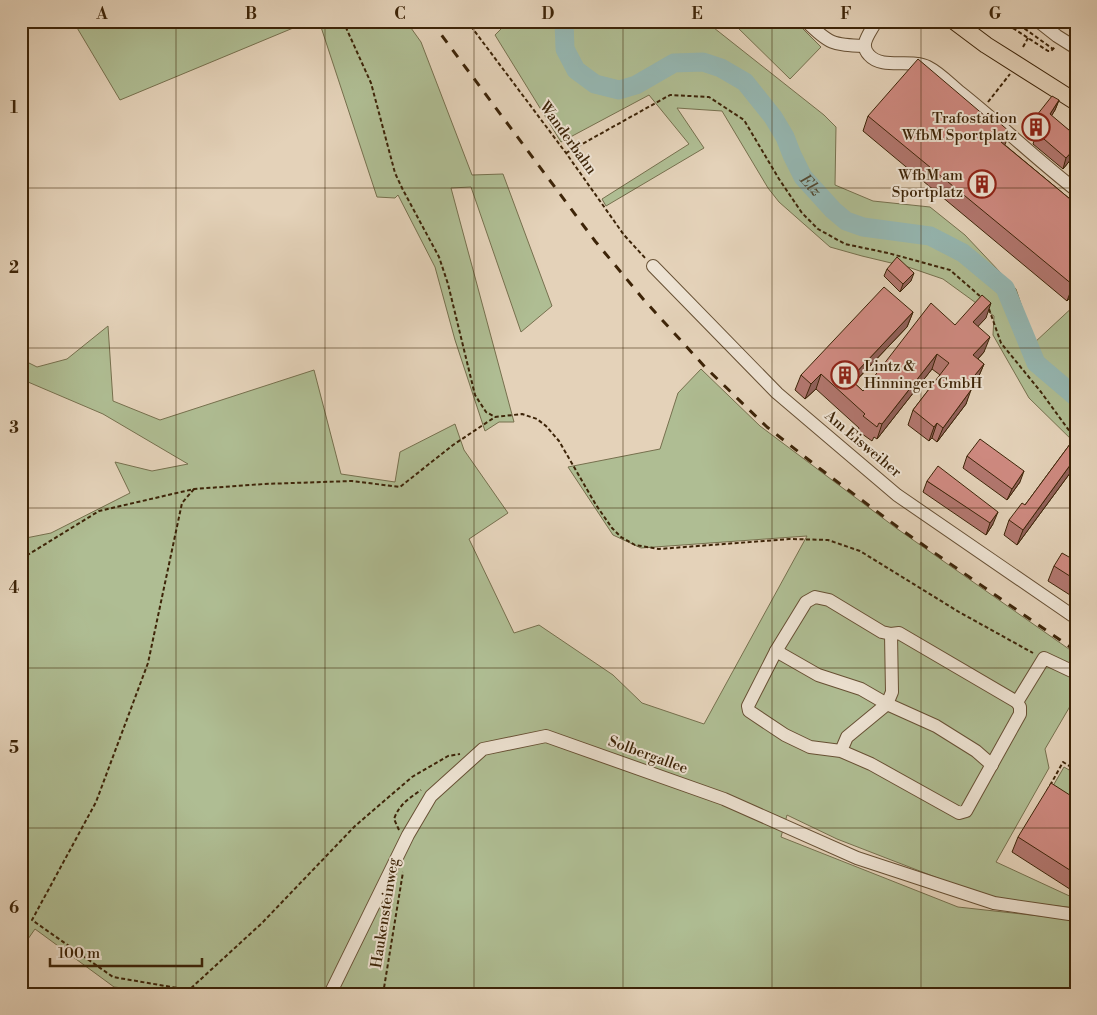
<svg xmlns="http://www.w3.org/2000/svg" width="1097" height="1015" viewBox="0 0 1097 1015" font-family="'Libre Bodoni',serif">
<rect width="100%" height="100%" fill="#e4d2b9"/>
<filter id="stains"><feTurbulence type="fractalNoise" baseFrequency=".004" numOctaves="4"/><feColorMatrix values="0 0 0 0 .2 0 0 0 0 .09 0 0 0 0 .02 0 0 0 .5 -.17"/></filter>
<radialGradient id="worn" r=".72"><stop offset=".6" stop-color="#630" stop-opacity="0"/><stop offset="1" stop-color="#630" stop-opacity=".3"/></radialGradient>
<g fill="#afbd93" stroke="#76704e">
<path d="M73 21H310L120 100Z"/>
<path d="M319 21H406L421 42 472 175 503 174 552 306 521 332 471 187 451 188 514 422H499L485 431 455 340 435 267 398 195 395 198 377 197Z"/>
<path d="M509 21H711L709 24 824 115 836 127 835 185 873 201 930 207 965 235 1016 289 1034 343 1076 304V444L1029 398 993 335 994 316 943 279 908 267 862 256 830 247 779 202 768 188 722 111 677 108 704 148 606 206 602 199 689 144 649 95 561 142 495 35Z"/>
<path d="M740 21H795L821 47 790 79 736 26Z"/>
<path d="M108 326 113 401 160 420 314 370 341 474 395 482 400 452 455 424 464 450 508 513 469 539 514 633 539 625 613 675 642 703 704 724 807 536 641 548 613 535 568 467 660 449 678 393 701 369 760 426 896 528 1076 654V696L1045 749 1049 768 996 862 1076 899V908L992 899 837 839 787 815 781 837 958 907 1076 920V994H175L114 987 35 929 21 949V539L51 533 130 493 115 462 152 471 188 464 103 414 21 379V359L37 367 67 359Z"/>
<path d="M1064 767 1076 774V807L1050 791Z"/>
</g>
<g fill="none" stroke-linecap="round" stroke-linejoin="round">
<path stroke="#95b7b2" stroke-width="19" id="s1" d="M564 21 565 49 576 70 595 84 619 90 636 85 674 63 703 62 721 68 745 82 773 117 785 137 792 155 803 177 833 210 846 221 863 227 930 236 963 253 1005 288 1036 363 1076 397"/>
<g stroke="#675034" stroke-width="14">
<g id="minor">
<path d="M806 21C829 44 833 45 864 46"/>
<path d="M876 21C872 31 858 44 869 55 882 70 911 58 928 67 940 73 951 85 961 93 1000 124 1036 159 1076 190"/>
<path d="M1038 21 1057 36 1076 48"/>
<path d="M653 266 777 393 897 495 1076 618"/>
<path d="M1076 351V356"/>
<path d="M891 634 899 633 1017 702"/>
<path d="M776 651 818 675 861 689 887 704 936 726 976 751 992 765"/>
<path d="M841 751 847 737 887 704 892 692 891 634 882 632 829 600 815 597 806 602 776 651 748 706 749 711 785 735 810 747 841 751 871 764 959 813 966 811 1020 714V707L1017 702 1044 658 1076 673"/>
<path d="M330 994 408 835 431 796 483 749 546 736 724 799 857 858 994 903 1076 915"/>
</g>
</g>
<g stroke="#3d2408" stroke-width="18">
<path id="major" d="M954 21 986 45 1076 102"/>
</g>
<g stroke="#3d2408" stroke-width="2" stroke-dasharray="4 2.5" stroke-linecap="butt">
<path d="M343 21 371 83 395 173 403 190 439 257 448 284 475 395 486 412 495 417 522 414 537 419 546 426 559 441 596 505 612 528 621 537 635 545 659 549 789 539 828 540 860 551 959 612 1033 653"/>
<path d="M467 21 566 153 624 235 646 259"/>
<path d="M1002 21 1048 51H1051L1055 47"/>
<path d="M1014 21 1053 49"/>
<path d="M1023 47 1028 38"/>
<path d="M988 102 1010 74"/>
<path d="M566 153 670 95 709 97 744 120 779 179 802 213 818 229 845 244 888 253 950 270 981 297"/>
<path d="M989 309 1001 343 1041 392 1076 440"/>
<path d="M194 489 182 503 148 663 96 802 32 920 113 977 189 990 262 923 355 826 412 777 448 756 460 754"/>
<path d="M21 559 99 511 194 489 264 484 352 481 400 487 453 445 495 417"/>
<path d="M1047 791 1063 762 1076 770"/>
<path d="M399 830 394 819C399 805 408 799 421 790"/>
<path d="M383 994 403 872"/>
</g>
<use href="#minor" stroke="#ede2d2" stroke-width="12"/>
<use href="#major" stroke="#e4d2b9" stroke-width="16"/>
<path stroke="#3d2408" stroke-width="3" stroke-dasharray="9 9" stroke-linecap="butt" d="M431 21 595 241 644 300 705 367 767 427 819 468 903 531 1076 651"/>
</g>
<g fill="#b2776f" stroke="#3d2408">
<path d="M1059 100 1055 110 1051 116 1076 136V153L1063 169 1033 144 1036 135 1029 130 1033 120Z"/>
<path d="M868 116 1005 145 1076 204V290L1067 301 863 131Z"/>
<path d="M887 269 911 281 900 292 884 276Z"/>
<path d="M913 312 907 327 854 383 863 391 955 325 986 318 978 326 984 352 978 359 984 364 978 378 970 389 966 404 937 442 932 438 929 441 908 425 913 410 940 375 932 369 877 439 874 437 872 441 858 431 859 428 816 389 805 399 795 390 801 375Z"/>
<path d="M1076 436V465L1017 545 1004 535 1009 520 1025 505Z"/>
<path d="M967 456 1020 482 1007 500 963 468Z"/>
<path d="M927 481 993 524 986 535 923 492Z"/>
<path d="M1076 561V592L1074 590 1070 595 1048 581 1054 566Z"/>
<path d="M1076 799V893L1012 852 1018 837Z"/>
</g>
<g fill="#91615a" stroke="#3d2408">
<path d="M1059 100 1055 110 1046 125 1050 114Z"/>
<path d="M1010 132 1004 147 1001 142Z"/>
<path d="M1076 147V153L1063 169 1066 158Z"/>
<path d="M914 273 911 281 900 292 903 284Z"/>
<path d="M1076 282V290L1067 301 1073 285Z"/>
<path d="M991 303 986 318 968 337 973 322Z"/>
<path d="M913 312 907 327 844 393 850 379Z"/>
<path d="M990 337 984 352 968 370 973 355Z"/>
<path d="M937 354 932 369 877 439 882 424Z"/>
<path d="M984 364 978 378 961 400 966 386Z"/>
<path d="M821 374 816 389 805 399 811 384Z"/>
<path d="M971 390 966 404 937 442 943 428Z"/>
<path d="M937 423 932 438 929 441 934 427Z"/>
<path d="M1076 457V465L1017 545 1023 530Z"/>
<path d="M1024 471 1020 482 1007 500 1012 489Z"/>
<path d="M998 512 993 524 986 535 990 523Z"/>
<path d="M1076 581V585L1074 590 1070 595Z"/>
</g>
<g fill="#cf8a81" stroke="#3d2408">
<path d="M918 59 985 116 988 113 1010 132 1001 142 1076 204V282L1073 285 868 116Z"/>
<path d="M1052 96 1059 100 1050 114 1076 136V147L1066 158 1037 133 1043 127 1033 120Z"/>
<path d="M897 257 914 273 903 284 887 269Z"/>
<path d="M884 287 913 312 850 379 863 391 931 303 955 325 982 295 991 303 973 322 990 337 973 355 984 364 966 386 971 390 943 428 937 423 934 427 913 410 949 363 937 354 882 424 879 423 877 427 863 416 865 414 821 374 811 384 801 375Z"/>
<path d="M1076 436V457L1023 530 1009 520 1022 503 1025 505Z"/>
<path d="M980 439 1024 471 1012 489 967 456Z"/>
<path d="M938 466 998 512 990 523 927 481Z"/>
<path d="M1062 553 1076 561V580L1054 566Z"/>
<path d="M1051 783 1076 799V874L1018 837Z"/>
</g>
<path fill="none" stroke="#3d2408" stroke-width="1" stroke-opacity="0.55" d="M176 21V994M325 21V994M474 21V994M623 21V994M772 21V994M921 21V994M21 188H1076M21 348H1076M21 508H1076M21 668H1076M21 828H1076"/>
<defs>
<g id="building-ring" transform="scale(1.4375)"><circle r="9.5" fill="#ede2d2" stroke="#8f2418" stroke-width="1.5"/><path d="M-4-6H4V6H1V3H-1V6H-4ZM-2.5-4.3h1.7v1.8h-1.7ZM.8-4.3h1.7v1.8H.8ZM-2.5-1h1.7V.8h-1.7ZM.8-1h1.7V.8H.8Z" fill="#8f2418"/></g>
</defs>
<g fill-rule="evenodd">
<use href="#building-ring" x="1036" y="127"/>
<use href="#building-ring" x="982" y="184"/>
<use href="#building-ring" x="845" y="375"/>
</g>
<g text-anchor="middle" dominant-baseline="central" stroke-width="4" stroke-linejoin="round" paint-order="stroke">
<g font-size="15" fill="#3d2408" stroke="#ede2d2" text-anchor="end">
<text x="1017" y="118">Trafostation<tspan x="1017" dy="17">WfbM Sportplatz</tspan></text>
<text x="963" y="175">WfbM am<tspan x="963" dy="17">Sportplatz</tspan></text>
<text x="864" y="366" text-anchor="start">Lintz &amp;<tspan x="864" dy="17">Hinninger GmbH</tspan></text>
</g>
<g font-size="15" fill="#3d2408" stroke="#ede2d2">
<text transform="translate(568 138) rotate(54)">Wanderbahn</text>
<text transform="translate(863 444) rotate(40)">Am Eisweiher</text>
<text transform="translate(648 755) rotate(20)">Solbergallee</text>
<text transform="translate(385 913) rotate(-81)">Haukensteinweg</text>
</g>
<g font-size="16" font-style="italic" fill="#534932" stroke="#ede2d2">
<text stroke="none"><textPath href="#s1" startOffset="361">Elz</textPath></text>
</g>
</g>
<rect width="1097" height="1015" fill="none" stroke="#e4d2b9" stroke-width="55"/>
<path d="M50 958v8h152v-8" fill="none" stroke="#3d2408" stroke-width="2.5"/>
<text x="58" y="958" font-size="15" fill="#3d2408" stroke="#ede2d2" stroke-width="4" paint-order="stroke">100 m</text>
<rect x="28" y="28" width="1042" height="960" fill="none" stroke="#3d2408" stroke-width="2"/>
<g font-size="16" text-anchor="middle" font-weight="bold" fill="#3d2408">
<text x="102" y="19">A</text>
<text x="251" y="19">B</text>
<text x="400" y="19">C</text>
<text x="548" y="19">D</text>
<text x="697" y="19">E</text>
<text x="846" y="19">F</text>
<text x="995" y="19">G</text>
<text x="14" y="113">1</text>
<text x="14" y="273">2</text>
<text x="14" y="433">3</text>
<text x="14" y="593">4</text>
<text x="14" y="753">5</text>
<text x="14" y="913">6</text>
</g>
<rect width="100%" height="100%" filter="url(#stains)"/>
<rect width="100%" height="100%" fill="url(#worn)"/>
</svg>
